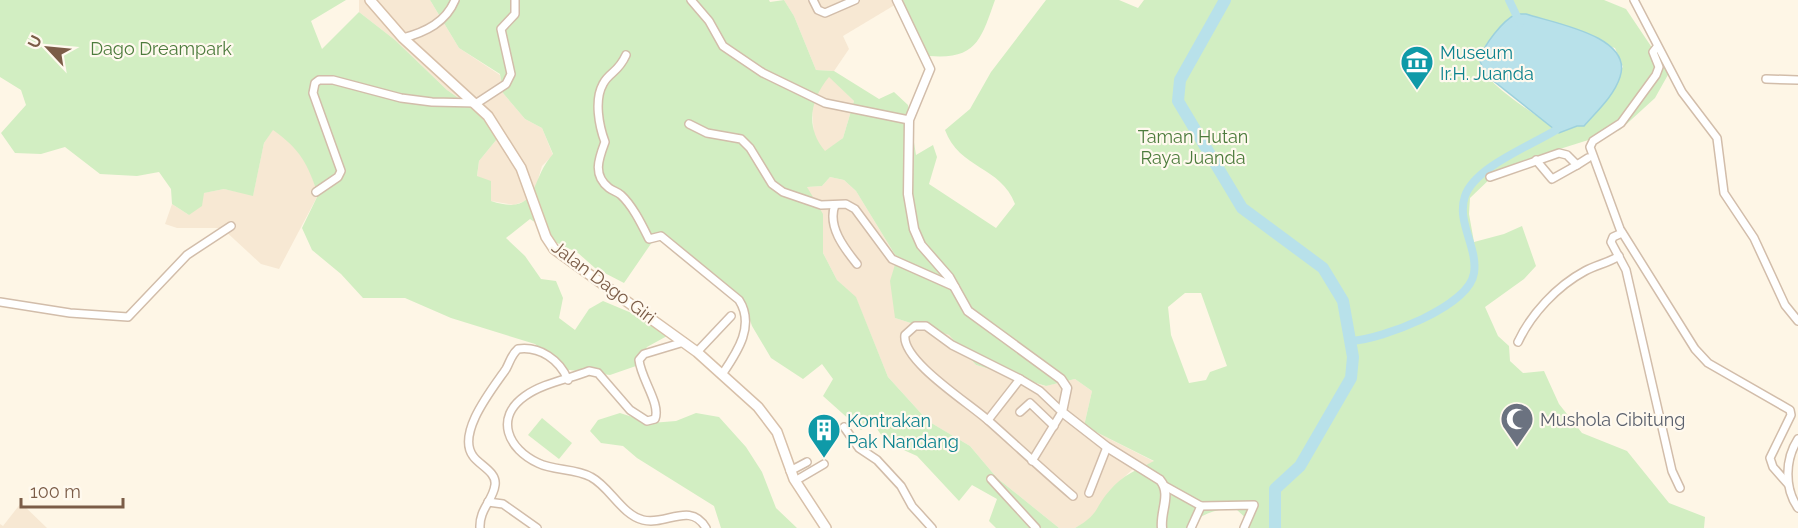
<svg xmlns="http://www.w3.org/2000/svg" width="1798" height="528" viewBox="0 0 1798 528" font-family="Raleway,sans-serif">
<rect width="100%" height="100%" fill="#fef6e6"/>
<g fill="#f7e8d3">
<path d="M359 0H430L459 48 500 75 503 93 525 119 542 128 553 155 542 166 534 193 528 200 514 205 491 201 477 177 479 161 497 139 484 116 447 90 395 40 359 12Z"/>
<path d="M784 0H903L843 36 849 49 834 71 816 70 794 16Z"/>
<path d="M829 76 854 101 843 138 825 152 814 138 812 107 818 90Z"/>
<path d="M273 129 292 143 309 167 318 195 279 269 261 264 222 228H177L165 224 172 204 189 215 203 193 224 189 253 195 264 143Z"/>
<path d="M830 177 844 180 856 191 897 258 895 318 949 335 976 365 1045 386 1075 379 1092 391 1084 426 1155 462 1133 469 1110 490 1091 519 1075 528H1059L997 478 970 446 928 421 888 377 856 298 837 280 823 253V237L807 187 822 186Z"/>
<path d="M21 503 47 528H0V524L3 526Z"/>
</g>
<g fill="#d2eec2" fill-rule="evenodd">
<path d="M0 0H346L311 21 322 49 359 12 395 40 447 90 484 116 497 139 479 161 477 176 491 181V201C540 217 529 180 553 154L542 128 525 119 503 93 500 74 459 48 430 0H769L770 2 784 0 794 16 816 70 834 71 879 99 894 92 908 105 916 155 933 145 937 157 929 184 996 228 1015 204C1001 166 959 169 945 130L970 109 991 72 1046 0H1119L1138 8 1144 0H1604L1626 9 1669 73 1655 98 1620 130 1525 160 1494 175 1470 198 1469 214 1474 242 1504 234 1522 226 1536 266 1524 279 1485 307 1498 336 1509 346 1510 361 1523 373 1544 371 1559 404 1582 433 1627 451 1669 503 1705 517 1704 528H1248L1250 522 1236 509C1216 508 1202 513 1187 528H1075C1100 514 1094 508 1110 490 1123 475 1138 469 1154 461L1084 426 1092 391 1075 379 1046 386 976 365 949 335 895 318 890 281 897 258 856 191 844 180 830 177 822 186 807 187 823 214V253L837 280 856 297 888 377 928 421 970 446 997 478 1059 528H996L989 521 997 499 972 485 959 501 917 456 886 442 873 423 861 430 823 396 833 379 822 364 803 379 771 358 752 326 746 308 659 232 624 283 595 268 578 253 551 240 542 227 530 219 506 238 525 256 541 279 556 281 563 298 559 318 575 330 589 309 603 301 634 314 667 336 647 347 636 366 610 375 561 369 535 344 451 318 405 298H363L341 274 312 250 302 228 318 195C308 164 300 149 273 130L264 143 253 196 224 189 204 193 202 206 189 215 172 204 171 189 159 172 137 176 100 174 65 147 41 154 15 153 1 133 26 105 21 90 0 77ZM1509 18 1615 48 1623 67 1577 126 1559 133C1543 117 1479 83 1480 60 1480 46 1501 28 1509 18ZM829 77 854 101 843 138 825 151C805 127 810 100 829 77ZM1185 293H1201L1227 366 1210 372 1206 380 1189 383 1171 335 1168 307Z"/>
<path d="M903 0H995C981 39 977 60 929 56L911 26Z"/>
<path d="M620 413 651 423 676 421 696 413 719 417 746 447 762 472 776 508 797 528H721L714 506 637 458 623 446 601 443 590 431 598 420Z"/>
<path d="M542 418 572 443 559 459 528 435Z"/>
</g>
<path fill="#b8e1ea" stroke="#9dd1dd" stroke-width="1.5" d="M1516 14H1526C1553 23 1634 36 1620 77 1614 96 1596 112 1584 126H1577L1559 133 1486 75 1479 59C1485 44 1502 21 1516 14Z"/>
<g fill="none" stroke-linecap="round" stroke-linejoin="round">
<g stroke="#b8e1ea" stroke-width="8">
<path d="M1509 0 1520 23"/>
<path d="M1351 341C1382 339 1469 307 1474 273 1478 247 1456 222 1465 196 1475 167 1530 146 1556 130"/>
</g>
<path stroke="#b8e1ea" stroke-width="12" d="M1225 0 1180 80 1178 101 1242 208 1323 268 1343 301 1353 357 1351 378 1300 466 1275 489V528"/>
<g stroke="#d2bdaa" stroke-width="10">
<g id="minor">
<path d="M691 0 709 21 723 46 763 73 825 103 909 120"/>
<path d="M813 0 818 10 825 13 855 0"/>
<path d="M1634 0 1682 92 1717 138 1724 193 1754 238 1785 305 1798 321"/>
<path d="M403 38C426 32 446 22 455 0"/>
<path d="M1657 47 1653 52 1659 67 1656 75 1621 123 1593 141 1590 147 1620 229 1695 349 1708 363 1790 410 1791 415 1770 458 1773 467 1788 484"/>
<path d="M626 55C618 73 609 72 603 84 594 100 599 126 605 142 599 158 592 175 609 188 613 191 618 192 621 195 633 206 642 225 649 239L661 236 739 300C755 325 738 351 723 373"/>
<path d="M1766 79 1798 80"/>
<path d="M689 124 707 133 741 139 750 148 772 184 783 192 821 205 846 204 855 209 892 259 955 287"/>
<path d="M1536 160 1552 179 1577 165"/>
<path d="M1490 177 1559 153 1567 155 1577 165 1588 158"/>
<path d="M316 192 338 177 341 171 313 93 315 83 319 80H333L401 98 432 102 477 103 506 84 511 74 501 29 515 14V0"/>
<path d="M835 205C827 226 844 248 857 264"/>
<path d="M1622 233 1613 237 1611 242 1626 270 1672 471 1680 488"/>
<path d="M0 302 70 313 128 317 187 255 231 226"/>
<path d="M684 342 644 354 639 360C641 379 661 404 655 419L647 421 630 410 598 373 589 371C569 379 543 383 525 396 494 418 508 449 538 463 554 471 575 468 591 477 610 487 622 515 643 520 666 526 690 501 706 528"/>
<path d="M1518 342C1531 314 1557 286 1585 271 1596 265 1608 263 1619 256"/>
<path d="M697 352 731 316"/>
<path d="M1020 379 952 345 926 326H915L905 335C901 361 972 405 990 422 1018 447 1045 472 1073 496"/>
<path d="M1020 412 1030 403 1054 426"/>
<path d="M988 420 1020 379 1040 391 1062 412 1032 461"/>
<path d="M844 427 859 448 877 460 901 486 912 506 932 528"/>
<path d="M1798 439C1785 459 1784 488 1798 508"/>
<path d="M790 471 807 462"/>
<path d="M991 479 1036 528"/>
<path d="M795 481 824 464"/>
<path d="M1165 486 1201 506 1254 505 1244 528"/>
<path d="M1089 493 1107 447"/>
<path d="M488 502 503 504 537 528"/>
<path d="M480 528C479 509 493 501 495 485 497 472 479 465 473 456 456 433 493 388 506 369 510 362 511 355 518 349 540 346 560 360 568 380"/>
<path d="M1191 528 1201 506"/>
</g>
</g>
<g stroke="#d2bdaa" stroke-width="11">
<path id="tertiary" d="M897 0 930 69 909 120 908 194 914 229 921 245 949 277 968 311 1061 379 1067 388 1062 412 1107 447 1160 480C1172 494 1160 511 1162 528"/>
</g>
<g stroke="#d8c0a9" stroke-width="12">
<path id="secondary" d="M370 0 403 38 488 116 521 168 546 237 554 249 697 352 758 407 777 432 794 479 826 528"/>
</g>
<use href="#minor" stroke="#fff" stroke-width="7"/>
<use href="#tertiary" stroke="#fff" stroke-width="8"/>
<use href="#secondary" stroke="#fff" stroke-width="9"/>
</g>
<defs>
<g id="museum-pin" transform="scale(1.725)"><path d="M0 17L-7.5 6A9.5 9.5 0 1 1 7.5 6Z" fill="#0f9aa8" stroke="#fff9ee"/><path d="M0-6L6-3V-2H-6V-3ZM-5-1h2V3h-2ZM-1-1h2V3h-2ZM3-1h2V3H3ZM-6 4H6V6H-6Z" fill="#fff"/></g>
<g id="mosque-pin" transform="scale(1.725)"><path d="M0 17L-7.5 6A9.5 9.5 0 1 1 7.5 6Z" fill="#6b7280" stroke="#fff9ee"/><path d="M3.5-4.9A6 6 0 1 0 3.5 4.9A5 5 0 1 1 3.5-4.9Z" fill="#fff"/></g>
<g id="building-pin" transform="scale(1.725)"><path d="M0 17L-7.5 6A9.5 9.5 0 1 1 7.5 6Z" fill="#0f9aa8" stroke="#fff9ee"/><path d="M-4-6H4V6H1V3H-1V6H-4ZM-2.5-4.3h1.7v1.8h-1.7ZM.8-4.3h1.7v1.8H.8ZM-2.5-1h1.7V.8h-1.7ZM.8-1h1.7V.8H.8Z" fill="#fff"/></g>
</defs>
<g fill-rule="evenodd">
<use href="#museum-pin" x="1417" y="62"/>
<use href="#mosque-pin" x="1517" y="419"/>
<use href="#building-pin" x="824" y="430"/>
</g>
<g text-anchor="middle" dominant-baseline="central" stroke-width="4.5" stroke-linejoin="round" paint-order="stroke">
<g font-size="18" fill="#4c7b3c" stroke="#fff9ee">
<text x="161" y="48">Dago Dreampark</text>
<text x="1193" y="136">Taman Hutan<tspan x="1193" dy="21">Raya Juanda</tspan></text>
</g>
<g font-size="18" fill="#0d838f" stroke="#fff9ee" text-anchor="start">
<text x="1440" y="52">Museum<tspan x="1440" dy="21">Ir.H. Juanda</tspan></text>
<text x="847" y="420">Kontrakan<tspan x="847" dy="21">Pak Nandang</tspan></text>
</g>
<g font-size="18" fill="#7b5c47" stroke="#fff9ee">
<text transform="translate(604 282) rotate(37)">Jalan Dago Giri</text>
</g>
<g font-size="18" fill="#5b616d" stroke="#fff9ee" text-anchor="start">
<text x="1540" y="419">Mushola Cibitung</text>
</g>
</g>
<g transform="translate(48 48) rotate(296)" stroke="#fff9ee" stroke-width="4.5" paint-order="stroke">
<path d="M0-4.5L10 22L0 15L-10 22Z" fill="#7b5c47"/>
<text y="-9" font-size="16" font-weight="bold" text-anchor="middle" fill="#7b5c47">U</text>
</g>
<path d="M21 498v9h102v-9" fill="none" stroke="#7b5c47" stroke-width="3"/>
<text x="30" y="498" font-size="18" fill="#7b5c47" stroke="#fff9ee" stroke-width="4.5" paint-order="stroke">100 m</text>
</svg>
